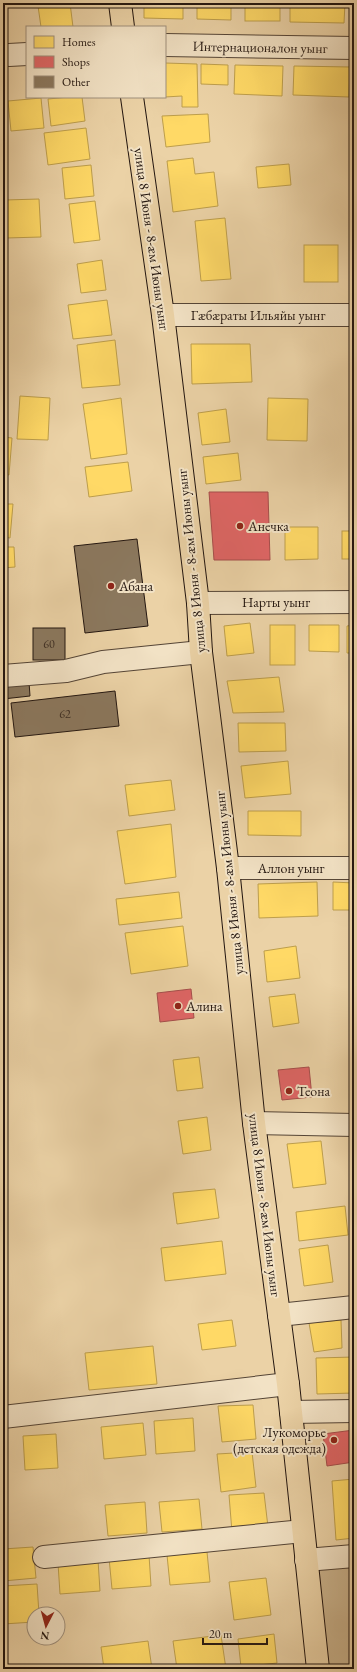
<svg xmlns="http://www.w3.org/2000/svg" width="357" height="1672" viewBox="0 0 357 1672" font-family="'EB Garamond',serif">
<rect width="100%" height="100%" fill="#ebd2a6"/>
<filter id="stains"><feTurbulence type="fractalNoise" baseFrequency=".005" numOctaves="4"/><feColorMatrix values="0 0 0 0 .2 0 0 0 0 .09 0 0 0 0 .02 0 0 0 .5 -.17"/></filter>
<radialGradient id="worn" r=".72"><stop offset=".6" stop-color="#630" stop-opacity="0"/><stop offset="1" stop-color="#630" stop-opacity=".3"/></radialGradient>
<path fill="#c9b28c" stroke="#76644e" d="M318 1567 354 1568V1669H329Z"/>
<g fill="#ffd966" stroke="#bd9e4c">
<path d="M58 3H70L73 27H41L38 6Z"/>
<path d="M144 3H183V19L144 18Z"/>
<path d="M197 3H231V20L197 19Z"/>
<rect x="245" y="3" width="35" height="18"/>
<path d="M290 3H345L344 23 290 22Z"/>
<path d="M165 63 197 64 198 107H182V96L165 97Z"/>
<path d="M201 64 228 65V85L201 84Z"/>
<path d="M235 65 283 66 282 96 234 94Z"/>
<path d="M294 66 350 67 349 97 293 95Z"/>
<path d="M69 97H82L85 121 51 126 48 99Z"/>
<path d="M41 98 44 128 11 131 8 101Z"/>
<path d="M208 114 210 142 166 147 162 116Z"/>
<path d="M86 128 90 159 48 165 44 133Z"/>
<path d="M193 158 195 174 214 172 218 206 173 212 167 161Z"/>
<path d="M289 164 291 185 258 188 256 167Z"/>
<path d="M91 165 94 196 65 199 62 168Z"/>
<path d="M39 199 41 237 6 238 5 200Z"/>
<path d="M95 201 100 240 74 243 69 204Z"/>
<path d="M225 218 231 279 201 281 195 221Z"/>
<rect x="304" y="245" width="34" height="37"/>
<path d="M102 260 106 290 81 293 77 264Z"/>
<path d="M107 300 112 335 73 339 68 305Z"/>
<path d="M115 340 120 385 82 388 77 345Z"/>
<path d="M191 344H250L252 382 192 384Z"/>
<path d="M20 396 50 398 48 440 17 439Z"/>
<path d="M121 398 127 454 91 459 83 404Z"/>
<path d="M268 398 308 399 307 441 267 440Z"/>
<path d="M226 409 230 442 202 445 198 413Z"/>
<path d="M3 437 12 438 9 475 3 474Z"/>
<path d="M238 453 241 480 206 484 203 457Z"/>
<path d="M128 462 132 491 89 497 85 467Z"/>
<path d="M3 504H13L10 538 3 537Z"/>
<path d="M285 527H318V559L285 560Z"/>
<rect x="342" y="531" width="12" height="28"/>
<path d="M3 547H14L15 567 3 568Z"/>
<path d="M250 623 254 653 227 656 224 626Z"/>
<rect x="270" y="625" width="25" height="40"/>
<path d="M309 625H339V652L309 651Z"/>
<path d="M354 625V653H347V626Z"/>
<path d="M279 677 284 712 233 713 227 681Z"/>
<path d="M238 723H285L286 751 239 752Z"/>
<path d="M288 761 291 794 245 798 241 766Z"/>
<path d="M171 780 175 810 129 816 125 785Z"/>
<path d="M248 811H301V836L248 835Z"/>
<path d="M171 824 176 877 125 884 117 831Z"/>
<path d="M317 882 318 916 259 918 258 884Z"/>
<path d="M333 882 354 883V910H333Z"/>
<path d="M179 892 182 918 119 925 116 899Z"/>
<path d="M183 926 188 966 131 974 125 933Z"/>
<path d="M296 946 300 978 267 982 264 951Z"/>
<path d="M295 994 299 1023 273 1027 269 997Z"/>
<path d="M199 1057 203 1088 177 1091 173 1060Z"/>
<path d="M207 1117 211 1150 183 1154 178 1121Z"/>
<path d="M321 1141 326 1184 293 1188 287 1144Z"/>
<path d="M215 1189 219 1218 177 1224 173 1193Z"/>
<path d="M345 1206 348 1235 299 1241 296 1212Z"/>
<path d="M222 1241 226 1274 165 1281 161 1248Z"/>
<path d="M328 1245 333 1282 304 1286 299 1249Z"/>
<path d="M232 1320 236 1346 202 1350 198 1324Z"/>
<path d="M341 1320 342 1348 314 1352 309 1323Z"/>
<path d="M153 1346 157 1384 89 1390 85 1353Z"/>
<path d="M354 1357V1393L317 1394 316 1358Z"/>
<path d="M253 1405 256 1439 222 1442 218 1406Z"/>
<path d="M193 1418 195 1451 156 1454 154 1421Z"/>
<path d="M143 1423 146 1455 104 1459 101 1427Z"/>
<path d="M56 1434 58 1468 25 1470 23 1436Z"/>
<path d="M252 1452 256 1487 221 1492 217 1454Z"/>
<path d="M354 1479V1538L336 1540 332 1481Z"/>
<path d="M264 1493 268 1527 232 1532 229 1495Z"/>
<path d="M199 1499 202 1529 162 1532 159 1502Z"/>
<path d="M145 1502 147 1533 108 1536 105 1505Z"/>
<path d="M33 1547 36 1578 3 1581V1549Z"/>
<path d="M207 1552 210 1582 170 1585 167 1555Z"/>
<path d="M149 1555 151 1586 112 1589 109 1558Z"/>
<path d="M98 1560 100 1591 60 1594 58 1563Z"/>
<path d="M266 1578 271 1615 234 1620 229 1582Z"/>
<path d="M37 1584 39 1614H34V1622L3 1624V1586Z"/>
<path d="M274 1634 277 1663 241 1667 238 1639Z"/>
<path d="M221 1635 226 1669H177L173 1641Z"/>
<path d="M148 1641 152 1669H104L101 1647Z"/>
</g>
<g fill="#e06666" stroke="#a74e4c">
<path d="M209 492H268L270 560H214Z"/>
<path d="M191 989 194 1018 160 1022 157 993Z"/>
<path d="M309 1067 312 1097 282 1100 278 1070Z"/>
<path d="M354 1430V1462L327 1466 323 1434Z"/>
</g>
<g fill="#8b785e" stroke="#231610">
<path d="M137 539 148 626 85 633 74 546Z"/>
<rect x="33" y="628" width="32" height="32"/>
<path d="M29 682 30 696 3 699V685Z"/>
<path d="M115 691 119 726 15 737 11 703Z"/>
</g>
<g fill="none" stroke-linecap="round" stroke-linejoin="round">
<g stroke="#554536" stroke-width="24">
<g id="minor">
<path d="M165 45 354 48"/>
<path d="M9 55 27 54"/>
<path d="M163 315H354"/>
<path d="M198 603 354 602"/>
<path d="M3 676 66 671 103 662 201 652"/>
<path d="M228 868H354"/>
<path d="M254 1123 354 1125"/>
<path d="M279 1315 354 1307"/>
<path d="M291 1412 354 1411"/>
<path d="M3 1417 288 1384"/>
<path d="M44 1557 303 1531"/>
<path d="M306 1560 354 1556"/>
</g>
</g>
<g stroke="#231610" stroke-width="24">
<g id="highway">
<path d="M120 3 123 27"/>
<path d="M132 97 163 315 198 603 201 652 228 868 254 1123 288 1384 318 1669"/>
</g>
</g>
<use href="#minor" stroke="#f2e2c5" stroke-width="22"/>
<use href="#highway" stroke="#ebd2a6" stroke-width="22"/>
</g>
<g fill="#8f2418" stroke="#f2e2c5" stroke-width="1.5">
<circle cx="240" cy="526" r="4"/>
<circle cx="111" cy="586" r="4"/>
<circle cx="178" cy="1006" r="4"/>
<circle cx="289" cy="1091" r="4"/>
<circle cx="334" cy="1440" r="4"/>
</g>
<g text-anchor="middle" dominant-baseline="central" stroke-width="4" stroke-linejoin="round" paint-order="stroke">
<g font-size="12" fill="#3d2e24">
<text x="49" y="644">60</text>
<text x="65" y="714">62</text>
</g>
<g font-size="14" fill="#231610" stroke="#f2e2c5">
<text transform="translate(260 47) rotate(1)">Интернационалон уынг</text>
<text transform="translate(152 239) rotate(82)">улица 8 Июня - 8-ӕм Июны уынг</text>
<text x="258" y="315">Гæбæраты Ильяйы уынг</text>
<text transform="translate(191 561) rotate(-96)">улица 8 Июня - 8-ӕм Июны уынг</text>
<text x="276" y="602">Нарты уынг</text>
<text x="291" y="868">Аллон уынг</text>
<text transform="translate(229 883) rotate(-96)">улица 8 Июня - 8-ӕм Июны уынг</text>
<text transform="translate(265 1205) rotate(83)">улица 8 Июня - 8-ӕм Июны уынг</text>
</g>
<g font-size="14" fill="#231610" stroke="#f2e2c5" text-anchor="start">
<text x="248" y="526">Анечка</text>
<text x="119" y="586">Абана</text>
<text x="186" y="1006">Алина</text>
<text x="297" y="1091">Теона</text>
<text x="326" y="1432" text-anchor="end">Лукоморье<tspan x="326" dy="16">(детская одежда)</tspan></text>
</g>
</g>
<rect width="357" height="1672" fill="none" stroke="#ebd2a6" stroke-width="16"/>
<rect x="4" y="4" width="349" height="1664" fill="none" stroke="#231610" stroke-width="2"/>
<rect x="8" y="8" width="341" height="1656" fill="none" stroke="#231610"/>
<rect x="26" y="26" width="140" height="72" fill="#f2e2c5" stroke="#9f907d"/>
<rect x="34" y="36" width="20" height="12" fill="#ffd966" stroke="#9f907d"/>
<text x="62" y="46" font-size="12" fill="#231610">Homes</text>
<rect x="34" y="56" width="20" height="12" fill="#e06666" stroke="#9f907d"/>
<text x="62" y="66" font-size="12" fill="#231610">Shops</text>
<rect x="34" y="76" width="20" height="12" fill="#8b785e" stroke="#9f907d"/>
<text x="62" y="86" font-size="12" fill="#231610">Other</text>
<g transform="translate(46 1626) rotate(186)"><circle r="19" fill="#f2e2c5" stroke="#9f907d"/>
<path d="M0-3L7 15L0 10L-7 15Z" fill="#8f2418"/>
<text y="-6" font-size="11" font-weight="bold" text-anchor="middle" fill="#231610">N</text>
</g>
<path d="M203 1638v6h64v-6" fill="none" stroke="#231610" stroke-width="2"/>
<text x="209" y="1638" font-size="12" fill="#231610" stroke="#f2e2c5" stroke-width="3" paint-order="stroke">20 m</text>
<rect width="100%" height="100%" filter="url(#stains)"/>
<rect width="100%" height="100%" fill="url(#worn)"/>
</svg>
